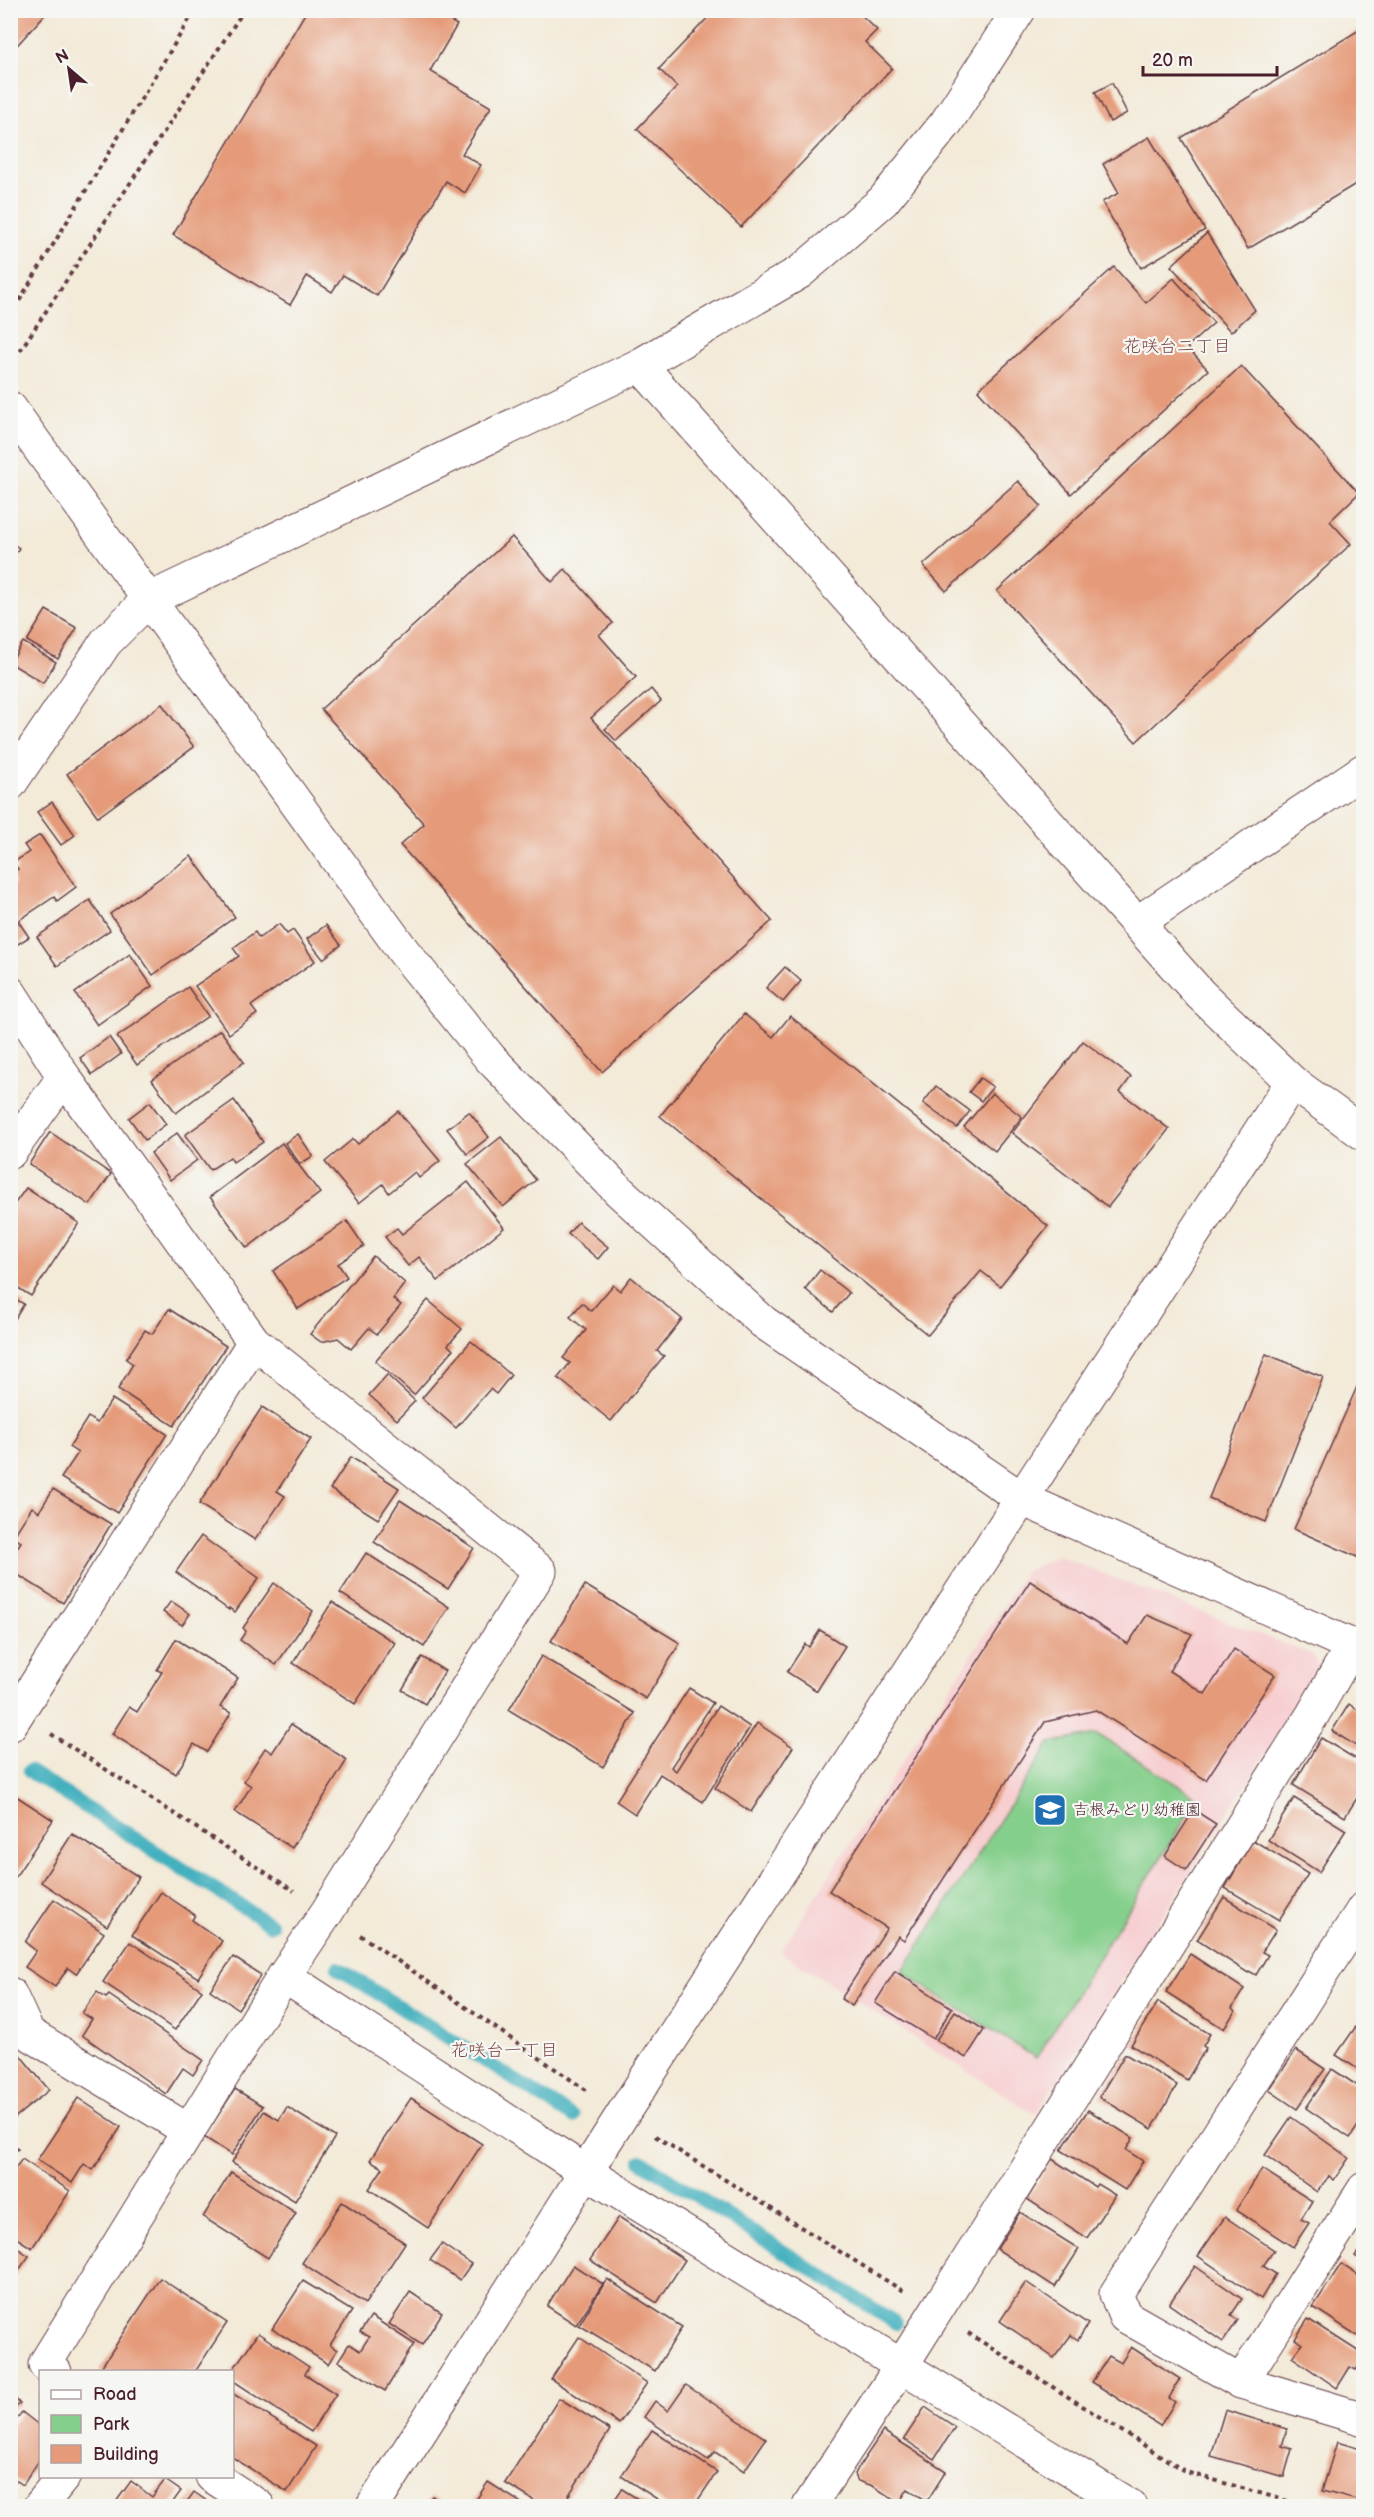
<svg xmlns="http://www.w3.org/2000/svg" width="1374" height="2517" viewBox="0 0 1374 2517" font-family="'Balsamiq Sans','Klee One',sans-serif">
<rect width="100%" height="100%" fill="#f6f6f2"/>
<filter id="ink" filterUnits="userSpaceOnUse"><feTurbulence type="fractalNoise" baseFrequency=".0167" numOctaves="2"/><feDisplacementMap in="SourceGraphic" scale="12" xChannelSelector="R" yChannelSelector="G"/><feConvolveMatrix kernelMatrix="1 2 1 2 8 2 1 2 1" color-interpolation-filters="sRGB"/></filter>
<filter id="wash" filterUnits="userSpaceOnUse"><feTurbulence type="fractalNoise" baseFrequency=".008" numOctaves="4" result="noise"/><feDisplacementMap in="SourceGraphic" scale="24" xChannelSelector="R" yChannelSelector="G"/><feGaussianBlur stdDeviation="1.35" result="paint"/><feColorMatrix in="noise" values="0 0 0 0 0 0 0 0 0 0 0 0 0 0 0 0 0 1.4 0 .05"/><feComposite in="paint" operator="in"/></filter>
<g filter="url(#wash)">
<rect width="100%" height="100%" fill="#f3ead8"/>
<path fill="#f7cfd1" d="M1058 1556 1313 1655 1319 1669 1036 2115 780 1952 1025 1572Z"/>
<path fill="#85cf8c" stroke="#68775c" stroke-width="1.5" d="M1097 1734 1198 1798 1036 2058 902 1972 1050 1743Z"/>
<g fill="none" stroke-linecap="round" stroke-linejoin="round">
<g stroke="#42b0be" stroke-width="14">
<path d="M29 1771 271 1925"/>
<path d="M338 1968 573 2117"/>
<path d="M641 2161 896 2323"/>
</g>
</g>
<g id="blocks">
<g fill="#e59b7a">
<path d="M10 10H49L10 53Z"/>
<path d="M307 10H433L457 25 430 71 491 107 462 154 481 165 465 193 446 181 377 296 343 275 332 292 307 276 290 305 173 235Z"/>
<path d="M715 10H856L877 30 865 42 892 68 741 227 637 129 677 87 659 69Z"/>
<path d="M1364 27V179L1248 249 1181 138Z"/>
<path d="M1112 83 1127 113 1110 122 1095 92Z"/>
<path d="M1149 137 1205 230 1141 268 1102 202 1119 193 1103 164Z"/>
<path d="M1207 233 1255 310 1231 332 1171 266Z"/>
<path d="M1114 267 1146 303 1174 278 1175 280 1214 323 1187 347 1208 370 1071 494 978 390Z"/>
<path d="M1241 366 1359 493 1330 521 1351 544 1136 742 997 591Z"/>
<path d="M1018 481 1041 506 946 591 923 565Z"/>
<path d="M512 537 552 582 565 569 613 623 599 635 636 677 591 718 772 921 602 1072 400 845 424 824 321 709Z"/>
<path d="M10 542 19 548 10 563Z"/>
<path d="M46 610 77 628 58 659 27 641Z"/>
<path d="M23 642 56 662 43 683 10 663Z"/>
<path d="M651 689 661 701 616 741 605 729Z"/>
<path d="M162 704 194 747 98 817 67 774Z"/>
<path d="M52 802 75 835 61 845 37 812Z"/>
<path d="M40 835 76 887 57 901 54 897 18 921 29 937 10 949V886L15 883 10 874 18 869 13 863 29 852 24 845Z"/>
<path d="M191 856 235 917 153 975 110 914Z"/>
<path d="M90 900 110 930 57 966 37 937Z"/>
<path d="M279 924 287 934 293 930 315 961 251 1006 257 1014 229 1034 195 986 239 956 233 948 255 932 259 938Z"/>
<path d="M326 925 341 945 323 959 307 939Z"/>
<path d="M130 954 152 986 97 1025 75 993Z"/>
<path d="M785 967 801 981 783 1002 766 988Z"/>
<path d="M188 987 208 1016 137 1065 117 1037Z"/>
<path d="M744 1014 773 1037 790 1016 1048 1226 1000 1286 981 1271 928 1335 660 1116Z"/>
<path d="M220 1030 244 1062 176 1113 152 1080Z"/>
<path d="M109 1037 121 1054 92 1075 80 1058Z"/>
<path d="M1083 1041 1131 1077 1120 1092 1169 1129 1108 1207 1012 1133Z"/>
<path d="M980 1078 993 1087 981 1101 969 1092Z"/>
<path d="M936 1086 970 1111 957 1128 923 1103Z"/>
<path d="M992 1093 1022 1117 995 1151 964 1127Z"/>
<path d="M234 1100 263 1142 233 1162 230 1157 210 1170 185 1135Z"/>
<path d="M150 1102 166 1124 145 1140 129 1118Z"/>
<path d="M398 1111 440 1161 419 1178 415 1172 389 1193 383 1184 359 1203 325 1162 353 1139 358 1144Z"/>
<path d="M469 1112 489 1137 467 1154 447 1129Z"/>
<path d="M50 1132 111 1174 90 1205 29 1164Z"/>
<path d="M177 1133 197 1160 170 1180 151 1153Z"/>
<path d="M298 1134 313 1156 300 1164 285 1143Z"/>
<path d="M501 1137 536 1180 503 1207 467 1164Z"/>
<path d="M282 1143 320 1193 247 1248 210 1197Z"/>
<path d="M468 1182 504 1228 438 1281 419 1257 408 1266 385 1237 397 1228 402 1234Z"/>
<path d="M26 1188 79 1223 31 1296 10 1283V1205L13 1206Z"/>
<path d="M347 1221 364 1246 338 1264 347 1277 298 1309 273 1271Z"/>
<path d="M578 1222 608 1247 598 1259 568 1234Z"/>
<path d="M373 1256 405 1283 393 1299 401 1305 377 1334 369 1328 351 1349 338 1338 321 1342 310 1334Z"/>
<path d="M820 1270 849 1293 833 1312 805 1289Z"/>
<path d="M631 1277 682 1319 657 1351 664 1356 611 1421 558 1378 570 1363 563 1358 586 1330 570 1317 582 1303 591 1311 613 1285 620 1291Z"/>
<path d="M10 1296 24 1304 10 1327Z"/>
<path d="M428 1300 462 1329 448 1345 453 1350 414 1395 375 1361Z"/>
<path d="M169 1309 226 1346 174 1426 118 1389 133 1364 126 1359 145 1330 152 1334Z"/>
<path d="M471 1341 511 1375 496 1394 490 1389 456 1428 422 1398Z"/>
<path d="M1266 1354 1323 1377 1266 1522 1209 1498Z"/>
<path d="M1364 1371V1560L1294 1529Z"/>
<path d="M387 1375 415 1401 397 1420 369 1395Z"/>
<path d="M112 1399 167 1434 117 1513 61 1478 78 1453 69 1447 88 1417 97 1423Z"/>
<path d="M262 1407 311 1439 277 1491 285 1496 255 1540 199 1504Z"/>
<path d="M351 1457 399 1488 378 1519 330 1489Z"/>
<path d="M53 1489 111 1524 63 1603 10 1570V1558L21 1542 13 1537 32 1507 39 1512Z"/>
<path d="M400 1500 474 1548 448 1589 374 1542Z"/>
<path d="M201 1536 259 1578 235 1612 229 1608V1610L176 1572Z"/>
<path d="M366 1553 449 1607 424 1647 340 1593Z"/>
<path d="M1030 1581 1128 1644 1147 1615 1192 1634 1169 1671 1205 1694 1234 1649 1275 1675 1206 1780 1096 1710 1045 1722 904 1940 898 1936 852 2006 841 1999 887 1928 829 1891Z"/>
<path d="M274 1583 313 1611 276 1665 240 1640 246 1631 243 1628Z"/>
<path d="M585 1585 680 1643 646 1699 551 1641Z"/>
<path d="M171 1601 190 1614 182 1625 163 1612Z"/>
<path d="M332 1602 395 1643 355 1704 293 1663Z"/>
<path d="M820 1630 845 1646 817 1691 787 1672 805 1644 809 1647Z"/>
<path d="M176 1639 238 1678 220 1707 231 1713 207 1752 194 1744 176 1774 112 1734 129 1707 137 1712 162 1672 157 1670Z"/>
<path d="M541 1656 635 1713 603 1767 509 1710Z"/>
<path d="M422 1657 445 1671 425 1704 402 1690Z"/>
<path d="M689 1688 713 1703 671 1767 676 1771 718 1706 750 1727 703 1802 660 1774 635 1814 616 1801Z"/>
<path d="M1349 1704 1360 1712 1364 1707V1751L1332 1731Z"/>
<path d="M757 1723 793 1747 751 1812 715 1788Z"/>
<path d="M291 1724 347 1760 292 1848 235 1812 251 1786 244 1781 265 1748 272 1753Z"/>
<path d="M1321 1738 1364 1764V1787L1345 1817 1293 1785Z"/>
<path d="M10 1792 53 1820 14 1879 10 1876Z"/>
<path d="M1294 1798 1346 1830 1319 1872 1268 1840Z"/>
<path d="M1194 1810 1216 1824 1186 1870 1165 1856Z"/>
<path d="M72 1834 139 1877 107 1926 41 1882Z"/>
<path d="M1253 1840 1308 1874 1279 1920 1225 1888Z"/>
<path d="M161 1892 195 1915 192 1920 222 1941 198 1978 132 1935Z"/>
<path d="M1224 1897 1276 1930 1262 1952 1268 1955 1256 1975 1249 1971 1248 1973 1197 1940Z"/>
<path d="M54 1899 104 1933 76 1974 68 1968 55 1987 25 1967 36 1951 25 1942Z"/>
<path d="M130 1942 202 1990 175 2030 103 1982Z"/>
<path d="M1190 1954 1244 1989 1232 2008 1235 2011 1224 2029 1166 1992Z"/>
<path d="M233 1957 261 1975 238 2009 210 1990Z"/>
<path d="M895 1971 952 2008 933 2039 875 2003Z"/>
<path d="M97 1992 106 1998 109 1995 203 2060 193 2075 183 2068 166 2094 82 2035 92 2019 82 2013Z"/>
<path d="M1158 2002 1210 2034 1203 2046 1206 2048 1187 2080 1131 2045Z"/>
<path d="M955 2011 984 2030 966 2058 936 2040Z"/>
<path d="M1364 2015V2073L1336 2055Z"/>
<path d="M15 2049 49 2090 13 2119 10 2117V2053Z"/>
<path d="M1296 2050 1325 2069 1297 2109 1269 2090Z"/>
<path d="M1125 2054 1177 2085 1152 2129 1099 2097Z"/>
<path d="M1332 2069 1364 2090V2117L1350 2138 1306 2108Z"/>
<path d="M235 2089 263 2106 232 2155 204 2137Z"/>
<path d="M78 2098 121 2127 93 2170 84 2164 72 2183 37 2160Z"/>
<path d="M411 2098 482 2144 428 2228 369 2189 383 2168 370 2160Z"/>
<path d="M287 2107 335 2137 295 2201 232 2162 264 2111 279 2120Z"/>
<path d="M1088 2110 1133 2138 1126 2150 1143 2161 1125 2190 1061 2150Z"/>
<path d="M1291 2117 1349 2158 1334 2180 1329 2176 1317 2192 1265 2155Z"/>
<path d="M10 2139 18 2149 10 2155Z"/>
<path d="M22 2159 70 2191 32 2248 10 2234V2175Z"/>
<path d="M1052 2159 1095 2187 1097 2184 1115 2195 1087 2238 1027 2199Z"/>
<path d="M1262 2169 1312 2201 1301 2219 1309 2223 1293 2247 1236 2210Z"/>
<path d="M231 2172 296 2213 268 2258 203 2217Z"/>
<path d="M342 2202 405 2243 365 2304 302 2263Z"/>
<path d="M1020 2212 1079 2249 1055 2287 997 2249Z"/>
<path d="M619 2217 685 2260 657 2303 590 2260Z"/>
<path d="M1225 2217 1274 2250 1263 2266 1276 2274 1261 2299 1198 2256Z"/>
<path d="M10 2243 29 2256 14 2277 10 2275Z"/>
<path d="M442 2244 471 2264 460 2280 430 2260Z"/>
<path d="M1364 2244V2262L1355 2256Z"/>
<path d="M1341 2264 1364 2279V2340L1313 2307Z"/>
<path d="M573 2265 603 2284 576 2325 547 2306Z"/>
<path d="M1195 2266 1242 2299 1231 2315 1238 2320 1223 2342 1169 2304Z"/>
<path d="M160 2278 227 2323 195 2372H98Z"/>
<path d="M607 2279 682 2327 655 2371 579 2325Z"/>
<path d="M303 2281 352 2311 330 2345 337 2350 328 2364 272 2329Z"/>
<path d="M1026 2282 1088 2324 1078 2340 1071 2335 1054 2358 1000 2321Z"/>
<path d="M410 2292 442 2313 422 2345 389 2324Z"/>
<path d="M371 2316 414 2344 385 2391 338 2361 349 2344 360 2351 369 2337 360 2332Z"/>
<path d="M1308 2319 1364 2355V2359L1356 2370 1350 2367 1337 2388 1292 2357 1302 2344 1295 2339Z"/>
<path d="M258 2333 309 2367 305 2374 336 2394 311 2432 232 2380V2371Z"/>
<path d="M579 2337 647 2383 619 2424 551 2379Z"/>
<path d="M1131 2347 1180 2379 1169 2398 1175 2402 1160 2426 1092 2382 1109 2356 1121 2363Z"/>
<path d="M686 2385 766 2439 744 2471 715 2452 708 2460 644 2417 655 2401 668 2411Z"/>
<path d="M10 2392 20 2404 10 2411Z"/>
<path d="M232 2393 316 2446 287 2492 232 2457Z"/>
<path d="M559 2398 610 2430 562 2506H543L505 2483Z"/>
<path d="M925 2407 955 2427 934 2459 904 2439Z"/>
<path d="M1225 2410 1287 2429 1282 2446 1292 2449 1284 2477 1211 2456Z"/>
<path d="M22 2412 40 2426V2459L23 2485 10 2476V2428Z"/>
<path d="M652 2430 717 2472 694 2506H668L621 2476Z"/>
<path d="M883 2431 946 2471 927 2501 908 2489 899 2503 873 2486 858 2481 854 2474Z"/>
<path d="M1337 2442 1364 2450V2502L1322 2491Z"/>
<path d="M165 2480 181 2491 170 2506H113L131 2481 152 2497Z"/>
<path d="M488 2482 526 2506H472Z"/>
<path d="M622 2489 649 2506H610Z"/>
<path d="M194 2492 214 2506H184Z"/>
<path d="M432 2496 449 2506H425Z"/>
<path d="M981 2500 996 2505 995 2506H979Z"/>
<path d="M950 2501 967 2506H948Z"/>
</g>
</g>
</g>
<g filter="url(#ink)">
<use href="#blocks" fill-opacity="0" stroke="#633d45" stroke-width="1.5"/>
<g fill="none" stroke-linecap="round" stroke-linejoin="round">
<g stroke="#633d45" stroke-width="35">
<g id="minor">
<path d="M10 784 106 642 148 600"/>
<path d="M10 993 64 1077 254 1342 540 1571 327 1912 284 1976 45 2364 55 2372"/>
<path d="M10 1152 64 1077"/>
<path d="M10 1725 254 1342"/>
<path d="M1364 1908 1116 2294 1125 2316 1241 2382 1364 2419"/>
<path d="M284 1976 586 2172 1130 2506"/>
<path d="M10 1994 28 2033 189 2131"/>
<path d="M1241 2382 1364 2189"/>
<path d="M212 2476 258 2506"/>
<path d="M40 2506 64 2476"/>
<path d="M809 2506 902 2365 1313 1714 1352 1646"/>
</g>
</g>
<g stroke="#633d45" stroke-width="35">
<g id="tertiary">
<path d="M640 365 1200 994 1292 1082 1364 1134"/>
<path d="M10 408 404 952 490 1058 619 1191 763 1322 1022 1499 1364 1651"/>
<path d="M148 600 640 365 800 272 883 201 946 123 1019 10"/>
<path d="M1137 923 1364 770"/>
<path d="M373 2506 622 2115 1292 1082"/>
</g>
</g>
<g stroke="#633d45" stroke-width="4" stroke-dasharray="4.5 4.5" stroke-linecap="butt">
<path d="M10 316 195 10"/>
<path d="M10 366 244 10"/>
<path d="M51 1734 294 1891"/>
<path d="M360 1935 589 2092"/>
<path d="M655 2136 903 2291"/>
<path d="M968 2333 1186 2472 1305 2506"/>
</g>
<use href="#minor" stroke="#fff" stroke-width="33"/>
<use href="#tertiary" stroke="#fff" stroke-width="33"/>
</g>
</g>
<defs>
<g id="school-square" transform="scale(1.725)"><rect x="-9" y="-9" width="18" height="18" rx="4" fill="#1f6fb2" stroke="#f6f6f2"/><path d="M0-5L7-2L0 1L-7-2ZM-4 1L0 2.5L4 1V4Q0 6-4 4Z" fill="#fff"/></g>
</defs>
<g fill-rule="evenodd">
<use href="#school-square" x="1050" y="1810"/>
</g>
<g text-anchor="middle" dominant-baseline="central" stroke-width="4.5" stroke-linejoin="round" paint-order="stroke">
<g font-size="16" fill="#4a1f2b" stroke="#f6f6f2" text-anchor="start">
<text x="1073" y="1810">吉根みどり幼稚園</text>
</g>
<g font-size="18" fill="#804a47" stroke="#f6f6f2">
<text x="1177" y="346">花咲台二丁目</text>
<text x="504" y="2050">花咲台一丁目</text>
</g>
</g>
<rect width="1374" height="2517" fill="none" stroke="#f6f6f2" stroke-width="36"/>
<rect x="39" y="2370" width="195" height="108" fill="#f6f6f2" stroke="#b1a0a2" stroke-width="1.5"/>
<rect x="51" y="2390" width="30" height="9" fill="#ffffff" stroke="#b1a0a2" stroke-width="1.5"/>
<text x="93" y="2400" font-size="18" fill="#4a1f2b">Road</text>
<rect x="51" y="2415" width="30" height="18" fill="#85cf8c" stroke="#b1a0a2" stroke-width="1.5"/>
<text x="93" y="2430" font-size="18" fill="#4a1f2b">Park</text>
<rect x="51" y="2445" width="30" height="18" fill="#e59b7a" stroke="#b1a0a2" stroke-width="1.5"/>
<text x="93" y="2460" font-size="18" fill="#4a1f2b">Building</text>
<g transform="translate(69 69) rotate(331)" stroke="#f6f6f2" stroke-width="4.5" paint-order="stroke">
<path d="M0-4.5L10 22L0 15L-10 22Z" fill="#4a1f2b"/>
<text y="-9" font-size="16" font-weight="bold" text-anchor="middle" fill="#4a1f2b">N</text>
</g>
<path d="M1143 66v9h134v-9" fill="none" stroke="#4a1f2b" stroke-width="3"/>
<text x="1152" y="66" font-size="18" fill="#4a1f2b" stroke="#f6f6f2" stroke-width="4.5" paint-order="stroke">20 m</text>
</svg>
